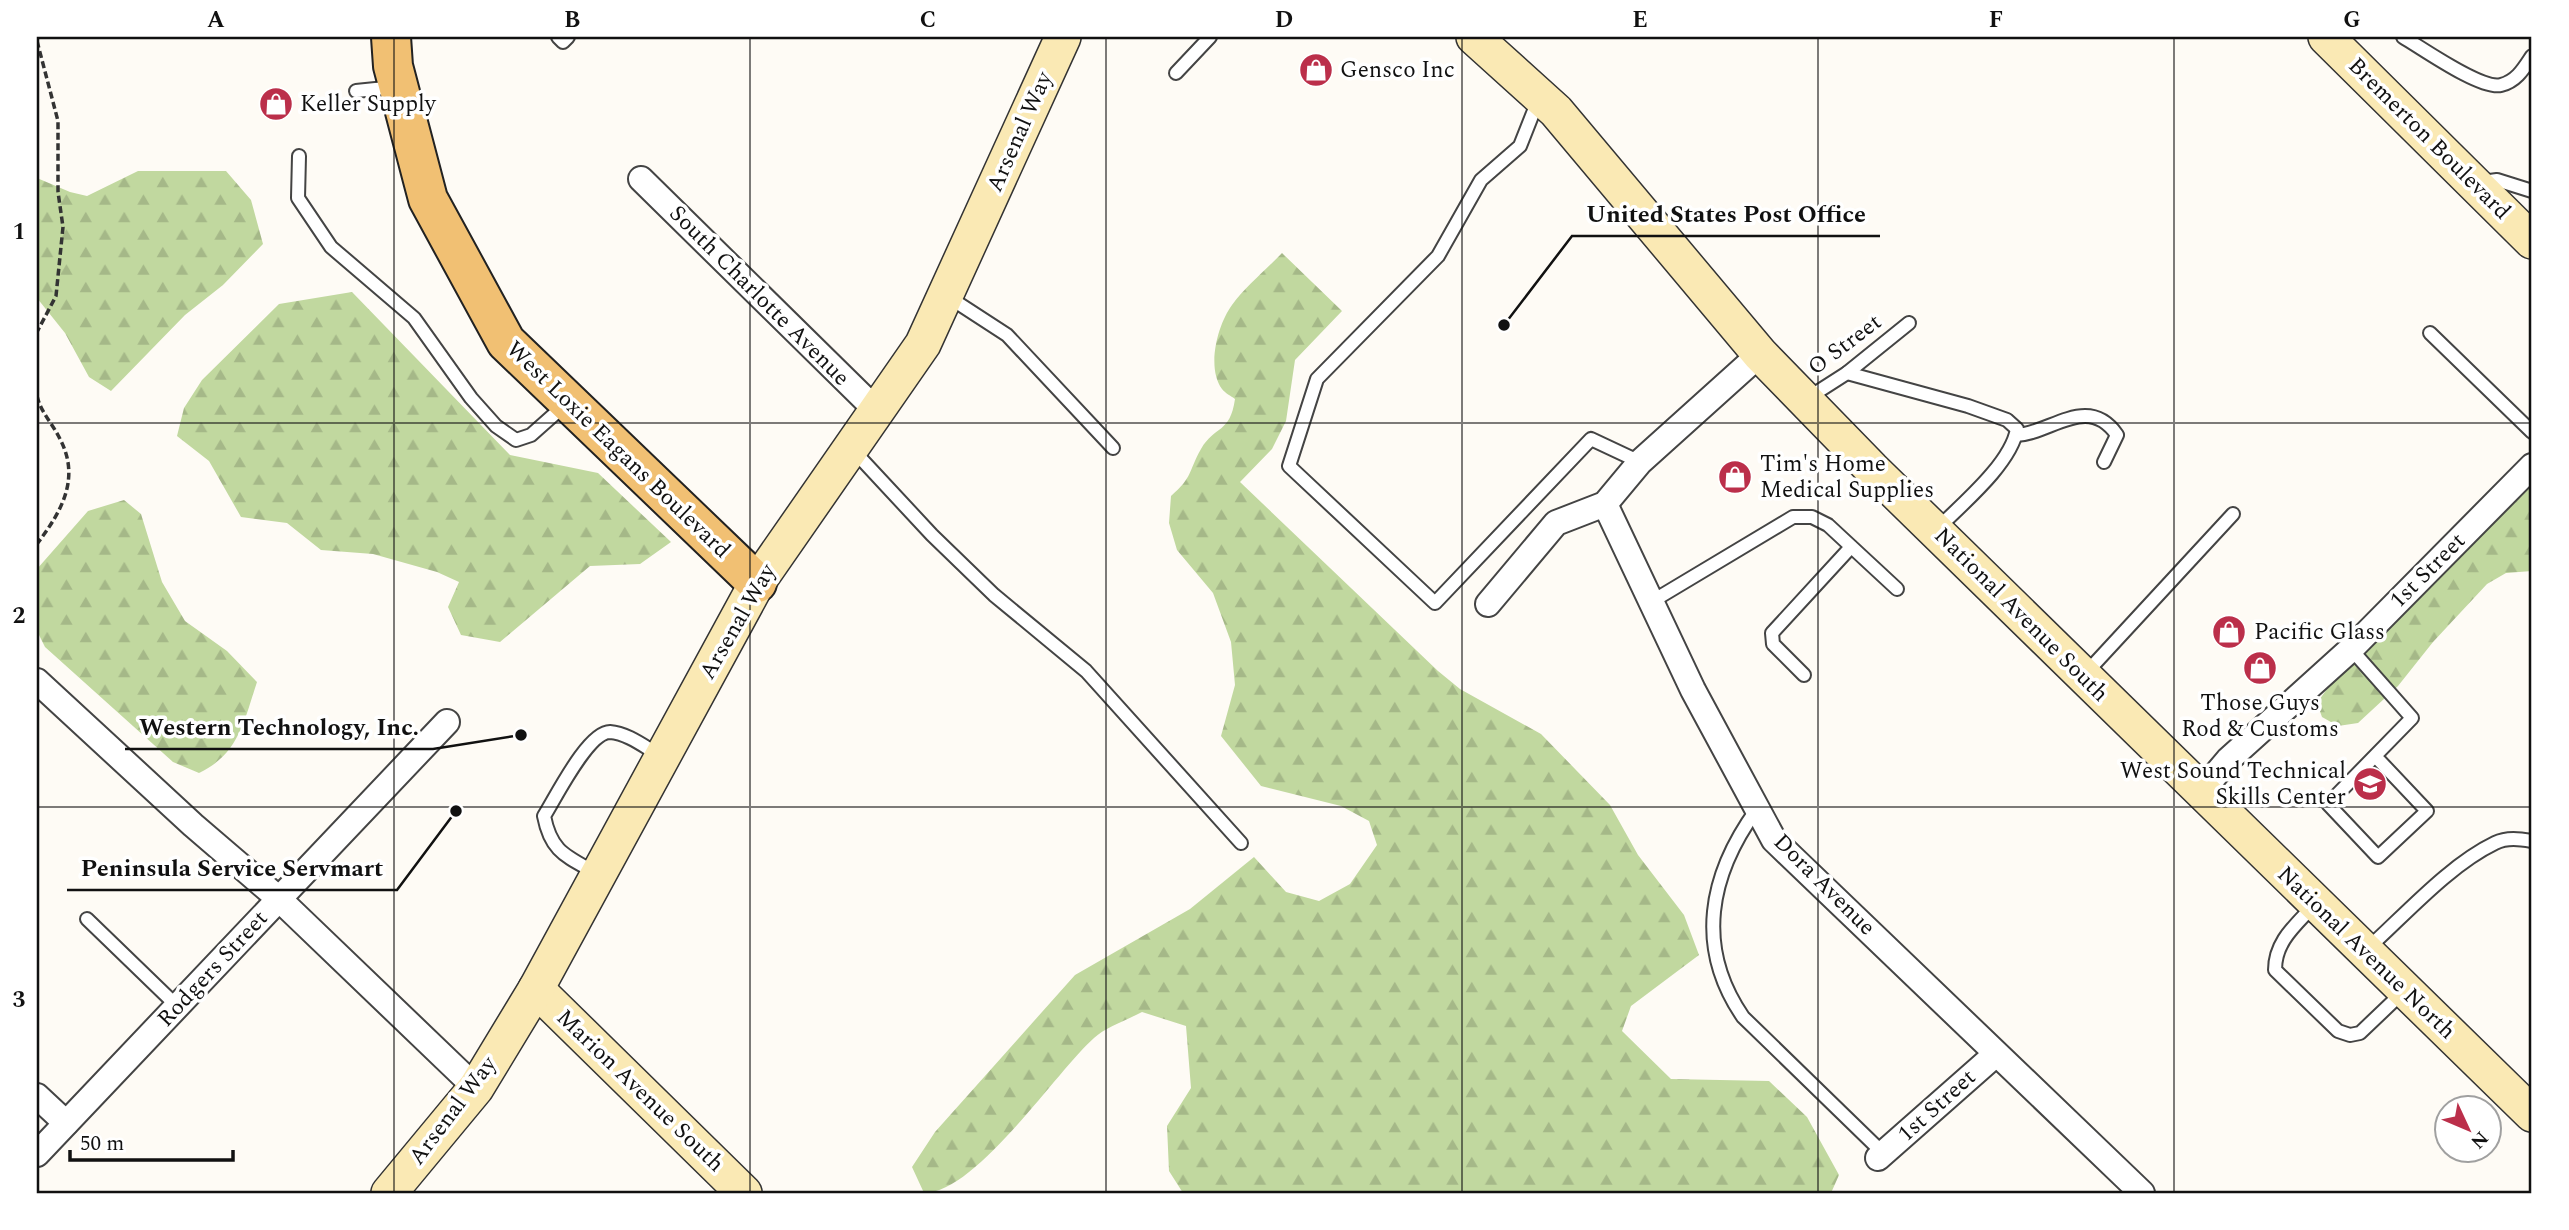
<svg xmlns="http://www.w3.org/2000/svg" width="2569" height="1230" viewBox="0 0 2569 1230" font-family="Spectral,serif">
<defs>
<pattern id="forest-firs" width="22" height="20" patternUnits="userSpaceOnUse" patternTransform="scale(1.75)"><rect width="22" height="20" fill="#c1d89f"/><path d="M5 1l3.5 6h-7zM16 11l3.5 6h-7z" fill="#a5b888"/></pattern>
</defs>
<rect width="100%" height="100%" fill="#fefbf5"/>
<g fill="url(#forest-firs)">
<path d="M138 171H226L251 200 263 244 223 285 185 315 111 391 89 377 65 333 37 298V178L70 192 87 196Z"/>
<path d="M1282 253 1342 311 1295 360 1286 421 1272 449 1240 482 1438 671 1460 689 1541 734 1610 805 1638 855 1684 915 1699 955 1631 1006 1622 1031 1671 1079 1769 1081 1807 1117 1839 1175 1831 1193H1183L1169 1171 1167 1126 1191 1088 1186 1026 1142 1012C1127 1020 1106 1027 1094 1038 1055 1073 976 1193 924 1193L912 1167 935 1132 1075 975 1190 909 1254 857 1286 892 1319 901 1350 884 1377 845 1369 821 1341 806 1261 786 1221 736 1235 685 1231 642 1213 593 1177 550 1169 523 1171 496C1193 477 1188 472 1201 449 1215 425 1230 434 1235 399 1231 396 1225 393 1222 389 1206 367 1218 324 1232 305 1246 286 1266 270 1282 253Z"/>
<path d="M352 292 510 455 598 473 671 542 640 564 590 566 500 642 461 635 448 607 459 582 437 572 373 554 321 550 287 523 241 517 209 461 177 436 184 408 202 380 279 304Z"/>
<path d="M2532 474V571L2506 573 2487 584 2433 642 2398 686 2358 723 2338 726 2322 717 2317 703 2332 682Z"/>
<path d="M124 500 141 514 162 582 185 621 227 651 257 682C244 721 239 754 199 773L173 762 45 647 37 631V569L88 511Z"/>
</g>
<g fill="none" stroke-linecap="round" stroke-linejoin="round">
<g stroke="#444" stroke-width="16">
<g id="lane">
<path d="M558 37 563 42 568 37"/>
<path d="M2403 37C2422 48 2481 90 2501 85 2517 81 2524 68 2532 56"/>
<path d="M1176 73 1210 37"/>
<path d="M356 91 395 87"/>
<path d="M1539 98 1520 146 1481 180 1438 256 1317 379 1289 466 1435 603 1591 439 1640 462"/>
<path d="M299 156 298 198 331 247 414 318 471 398 496 426 516 440 531 435 567 403"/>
<path d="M2482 182 2497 180 2532 191"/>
<path d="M947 296 1007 335 1113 448"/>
<path d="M2430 333 2532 432"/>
<path d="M1847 373 1968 406 2007 420 2017 429C2011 464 1961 505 1936 530"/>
<path d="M1808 398 1847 373 1909 323"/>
<path d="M2016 435C2050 434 2088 393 2117 435L2104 462"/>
<path d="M852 449 932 535 994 595 1086 671 1241 843"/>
<path d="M1651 602 1793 517H1812L1828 525 1897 589"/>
<path d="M2351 649 2412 718 2328 804 2378 857 2427 811 2375 756"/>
<path d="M2086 673 2233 514"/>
<path d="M1804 675 1773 644 1772 633 1851 547"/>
<path d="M1757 809C1709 875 1695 947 1743 1017L1884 1154"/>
<path d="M596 873C566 856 551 852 544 816 556 797 588 732 610 732 627 733 645 747 659 755"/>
<path d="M2314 905C2296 925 2275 941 2275 970L2338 1031 2350 1035 2360 1033 2404 991"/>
<path d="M87 919 178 1007"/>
<path d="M2366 950C2404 916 2449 865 2495 843 2507 837 2520 839 2532 841"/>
</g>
</g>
<g stroke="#444" stroke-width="28">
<g id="street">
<path d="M641 179 878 412"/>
<path d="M1605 504 1693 690 1774 840 2142 1193"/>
<path d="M1488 604 1556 523 1605 504 1640 462 1760 354"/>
<path d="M37 681 193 825 278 898 476 1088"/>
<path d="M2201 792 2228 760 2351 649 2532 466"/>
<path d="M37 1096 66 1123"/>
<path d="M37 1154 447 722"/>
<path d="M1878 1158 1996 1054"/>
</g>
</g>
<g stroke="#333" stroke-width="38">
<g id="secondary">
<path d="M1474 37 1556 111 1760 354 1872 469 2532 1114"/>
<path d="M2326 37 2532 241"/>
<path d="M536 989 744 1193"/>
<path d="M389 1193 476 1088 536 989 757 583 923 344 1063 37"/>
</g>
</g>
<g stroke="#222" stroke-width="42">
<path id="primary" d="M391 37 393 66 428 199 506 342 757 583"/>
</g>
<g stroke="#333" stroke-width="3.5" stroke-dasharray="7 3.5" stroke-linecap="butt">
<path d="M37 41 58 121V192L63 227 56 296 37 332"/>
<path d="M37 396C41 413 53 424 60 439 81 479 61 512 37 544"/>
</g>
<use href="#lane" stroke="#fff" stroke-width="12"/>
<use href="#street" stroke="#fff" stroke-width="24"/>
<use href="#secondary" stroke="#fae9b4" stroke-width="35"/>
<use href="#primary" stroke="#f1c073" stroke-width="38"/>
</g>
<path fill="none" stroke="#111" stroke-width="2" stroke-opacity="0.55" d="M394 37V1193M750 37V1193M1106 37V1193M1462 37V1193M1818 37V1193M2174 37V1193M37 423H2532M37 807H2532"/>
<defs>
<g id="shop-disc" transform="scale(1.75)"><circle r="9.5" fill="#bb2f4a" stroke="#fff"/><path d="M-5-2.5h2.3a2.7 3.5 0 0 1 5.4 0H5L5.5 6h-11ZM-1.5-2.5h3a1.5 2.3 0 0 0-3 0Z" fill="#fff"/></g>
<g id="school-disc" transform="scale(1.75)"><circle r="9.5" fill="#bb2f4a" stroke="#fff"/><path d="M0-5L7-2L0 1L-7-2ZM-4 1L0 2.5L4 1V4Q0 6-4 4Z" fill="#fff"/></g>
</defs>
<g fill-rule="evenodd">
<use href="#shop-disc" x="1316" y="70"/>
<use href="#shop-disc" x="276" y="104"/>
<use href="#shop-disc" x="1735" y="477"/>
<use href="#shop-disc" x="2229" y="632"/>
<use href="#shop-disc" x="2260" y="668"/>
<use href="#school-disc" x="2370" y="784"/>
</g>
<g text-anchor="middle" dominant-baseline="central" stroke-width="7" stroke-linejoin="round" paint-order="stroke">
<g font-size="23" fill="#111" stroke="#fff" text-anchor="start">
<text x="1340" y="70">Gensco Inc</text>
<text x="300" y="104">Keller Supply</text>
<text x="1760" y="464">Tim's Home<tspan x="1760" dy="26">Medical Supplies</tspan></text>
<text x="2254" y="632">Pacific Glass</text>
<text x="2260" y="703" text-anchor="middle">Those Guys<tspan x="2260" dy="26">Rod &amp; Customs</tspan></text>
<text x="2346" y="771" text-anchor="end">West Sound Technical<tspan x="2346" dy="26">Skills Center</tspan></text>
</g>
<g font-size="23" fill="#111" stroke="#fff">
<text transform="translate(1020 132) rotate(-66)">Arsenal Way</text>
<text transform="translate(2429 139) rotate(45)">Bremerton Boulevard</text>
<text transform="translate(759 296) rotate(45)">South Charlotte Avenue</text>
<text transform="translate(1845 345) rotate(-37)">O Street</text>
<text transform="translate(618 450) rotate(44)">West Loxie Eagans Boulevard</text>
<text transform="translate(2428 571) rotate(-45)">1st Street</text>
<text transform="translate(2021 615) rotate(45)">National Avenue South</text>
<text transform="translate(738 622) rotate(-60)">Arsenal Way</text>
<text transform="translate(1824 885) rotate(45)">Dora Avenue</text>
<text transform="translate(2366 953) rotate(44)">National Avenue North</text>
<text transform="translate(213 969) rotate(-47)">Rodgers Street</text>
<text transform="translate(640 1091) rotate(44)">Marion Avenue South</text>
<text transform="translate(1937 1106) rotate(-42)">1st Street</text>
<text transform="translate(453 1111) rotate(-53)">Arsenal Way</text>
</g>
</g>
<path fill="none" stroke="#111" stroke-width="2.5" d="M1504 325L1572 236H1880M521 735L433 749H125M456 811L397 890H67"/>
<g fill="#111" stroke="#fff" stroke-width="2.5">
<circle cx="1504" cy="325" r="7"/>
<circle cx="521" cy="735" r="7"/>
<circle cx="456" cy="811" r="7"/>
</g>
<g font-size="24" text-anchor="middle" font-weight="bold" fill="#111" stroke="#fff" stroke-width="7" stroke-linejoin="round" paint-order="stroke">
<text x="1726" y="222">United States Post Office</text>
<text x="279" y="735">Western Technology, Inc.</text>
<text x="232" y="876">Peninsula Service Servmart</text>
</g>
<rect width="2569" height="1230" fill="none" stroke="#ffffff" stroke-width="77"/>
<g transform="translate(2468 1129) rotate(134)"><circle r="33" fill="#ffffff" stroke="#a0a0a0" stroke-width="2"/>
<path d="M0-5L12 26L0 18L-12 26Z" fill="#bb2f4a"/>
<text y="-10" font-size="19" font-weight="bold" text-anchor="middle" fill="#111111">N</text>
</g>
<path d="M70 1150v10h163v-10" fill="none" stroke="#111111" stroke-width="3.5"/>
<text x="80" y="1150" font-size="21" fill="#111111" stroke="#ffffff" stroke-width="5" paint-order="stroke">50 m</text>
<rect x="38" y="38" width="2492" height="1154" fill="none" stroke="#111" stroke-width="2.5"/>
<g font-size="23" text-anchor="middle" font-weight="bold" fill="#111">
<text x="216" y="27">A</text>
<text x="572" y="27">B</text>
<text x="928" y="27">C</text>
<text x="1284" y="27">D</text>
<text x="1640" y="27">E</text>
<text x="1996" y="27">F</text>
<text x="2352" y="27">G</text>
<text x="19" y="239">1</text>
<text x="19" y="623">2</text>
<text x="19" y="1007">3</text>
</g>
</svg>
